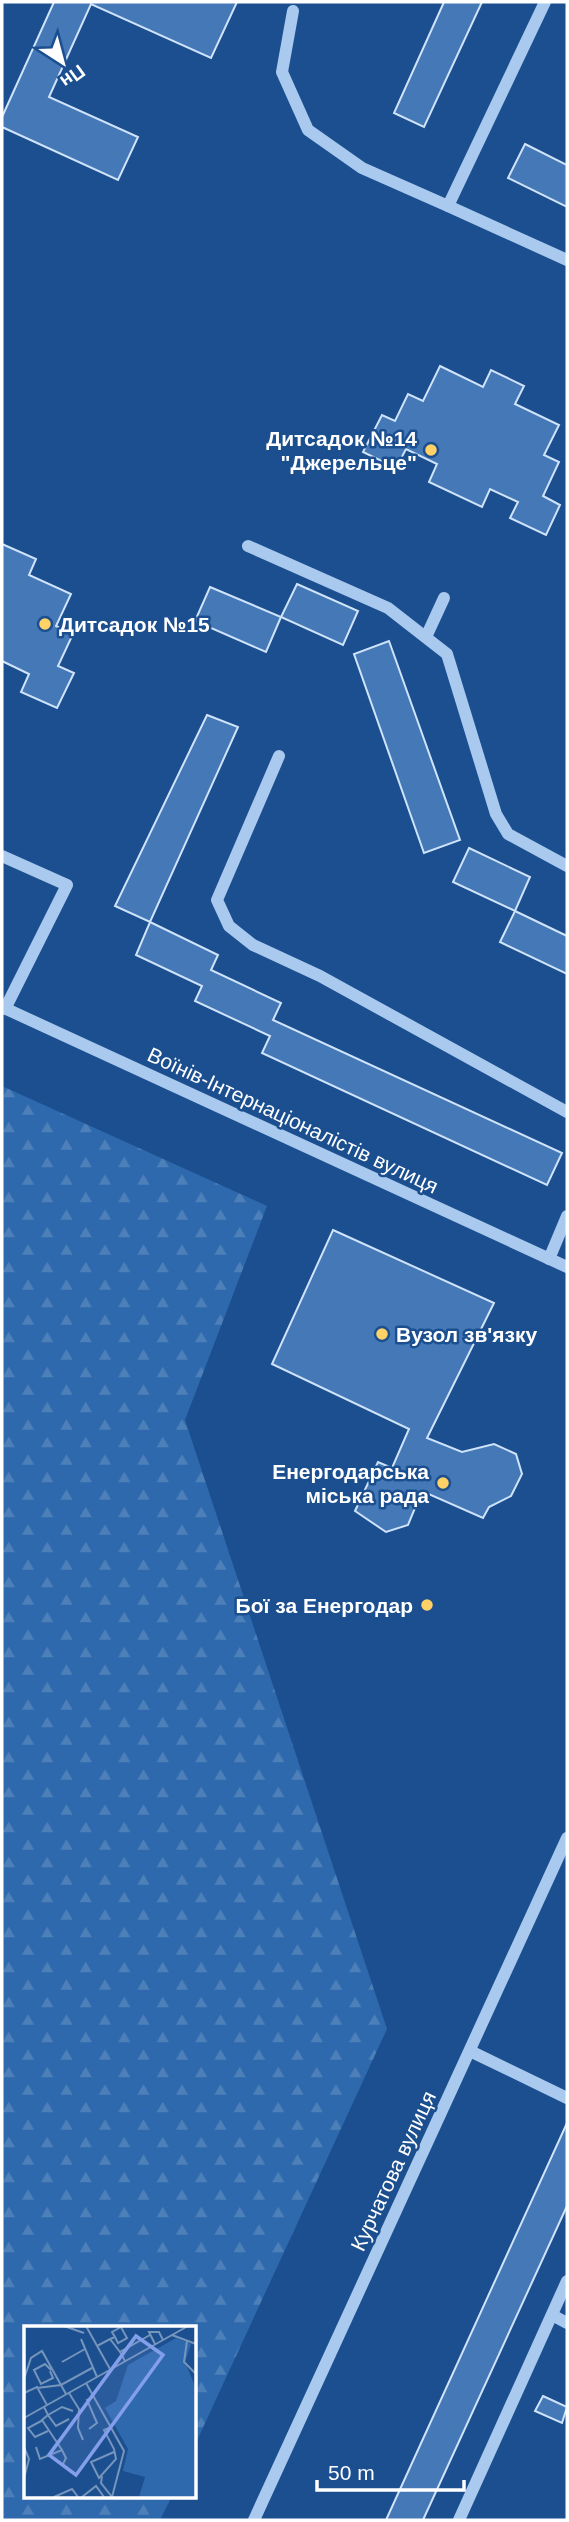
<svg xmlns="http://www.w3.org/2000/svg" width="569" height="2522" viewBox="0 0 569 2522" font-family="Helvetica,sans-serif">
<defs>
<pattern id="forest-firs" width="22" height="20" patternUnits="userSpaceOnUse" patternTransform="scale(1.75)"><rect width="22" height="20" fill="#2e69ad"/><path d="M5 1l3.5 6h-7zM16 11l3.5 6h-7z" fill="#4d80b9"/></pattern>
</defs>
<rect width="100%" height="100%" fill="#1b4f8f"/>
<path fill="url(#forest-firs)" d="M2 1086 267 1206 185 1420 387 2029 194 2447V2328H26V2496H172L160 2520H2Z"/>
<g fill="#4478b7" stroke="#cfe3fa" stroke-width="2">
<path d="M54 2H237L211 58 91 4 49 97 138 137 118 180 2 127V117Z"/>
<path d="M444 2H482L424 127 394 113Z"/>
<path d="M525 144 567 165V207L508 178Z"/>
<path d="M440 366 483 387 491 370 524 386 515 404 559 425 544 455 559 462 543 496 560 505 546 535 510 518 518 502 490 489 482 507 429 482 437 464 406 449 396 468 363 452 382 415 395 421 408 394 423 401Z"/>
<path d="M2 544 36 559 29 575 71 594 56 626 73 634 58 666 74 673 57 708 21 692 29 674 2 661Z"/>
<path d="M297 584 358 611 343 645 281 617Z"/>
<path d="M210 587 281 617 266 652 195 621Z"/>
<path d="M389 641 460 840 424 853 354 654Z"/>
<path d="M207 715 238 727 150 922 115 906Z"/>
<path d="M469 848 530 877 515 911 453 882Z"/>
<path d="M515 911 567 936V974L500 942Z"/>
<path d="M150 922 218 955 211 970 281 1003 273 1020 562 1153 547 1185 262 1053 270 1036 195 1001 202 986 136 955Z"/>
<path d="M333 1230 494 1303 427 1438 462 1452 494 1444 516 1454 522 1474 511 1496 489 1507 483 1518 422 1491 408 1525 386 1532 355 1511 378 1462 392 1468 409 1429 272 1364Z"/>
<path d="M567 2123V2206L423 2520H386Z"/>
<path d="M543 2396 567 2407 562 2423 535 2411Z"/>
</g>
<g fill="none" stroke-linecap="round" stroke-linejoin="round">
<g stroke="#a9c9ee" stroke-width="12">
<path d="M293 11 282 72 308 130 362 168 448 206 545 2"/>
<path d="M448 206 567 260"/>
<path d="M248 546 388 608 447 654 496 814 508 834 567 866"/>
<path d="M426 637 444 598"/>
<path d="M279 756 217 900 229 926 253 945 320 976 567 1112"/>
<path d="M2 856 67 885 5 1009"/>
<path d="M2 1007 567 1267"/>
<path d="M549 1259 567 1216"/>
<path d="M470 2051 567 2098"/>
<path d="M552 2315 567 2323"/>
<path d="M254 2520 567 1838"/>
<path d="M459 2520 567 2281"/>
</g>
</g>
<g fill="#ffd166" stroke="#1b4f8f" stroke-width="2.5">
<circle cx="431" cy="450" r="7"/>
<circle cx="45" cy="624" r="7"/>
<circle cx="382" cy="1334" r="7"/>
<circle cx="443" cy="1483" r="7"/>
<circle cx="427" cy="1605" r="7"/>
</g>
<g text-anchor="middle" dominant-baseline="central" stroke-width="5" stroke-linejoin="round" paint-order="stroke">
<g font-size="21" font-weight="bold" fill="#fff" stroke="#1b4f8f" text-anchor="end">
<text x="417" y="438">Дитсадок №14<tspan x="417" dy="24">"Джерельце"</tspan></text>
<text x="59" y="624" text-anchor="start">Дитсадок №15</text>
<text x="396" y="1334" text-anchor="start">Вузол зв'язку</text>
<text x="429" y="1471">Енергодарська<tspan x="429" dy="24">міська рада</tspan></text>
<text x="413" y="1605">Бої за Енергодар</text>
</g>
<g font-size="21" fill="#fff" stroke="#1b4f8f">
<text transform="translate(293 1120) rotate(25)">Воїнів-Інтернаціоналістів вулиця</text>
<text transform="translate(393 2171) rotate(-65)">Курчатова вулиця</text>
</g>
</g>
<g transform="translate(24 2326)">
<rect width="172" height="172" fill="#1b4f8f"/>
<path d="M152 12 167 18 161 36 171 60V171H115L121 151 99 145 104 123 81 82 92 75 104 39Z" fill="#2e69ad"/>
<path fill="none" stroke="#7695bc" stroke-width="2" d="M40 0 60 7M62 0 86 43M148 9 172 18M57 13 73 51M86 13 91 11 94 17 103 12 97 1 88 6 91 11M163 15 160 36 172 48M131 18 125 6H135L139 14M73 20 86 13 96 26M101 35 96 26 126 9M38 36 61 23M26 45 29 52 17 58 10 44 21 38 27 44M0 53 7 32 18 25 42 68M62 57 100 125 88 171M13 62 37 59 68 42M0 67 13 61 23 79M45 67 55 83 54 102 59 114M20 81 24 89 18 94 38 124M0 92 164 0M45 93 32 100 24 89 38 81 49 85M19 94 4 102 11 111 24 105M87 101 80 104 90 123 92 133 75 152 67 136 90 126M65 103 73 97 63 74 70 70M0 121 5 133 0 152M12 121 16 133 38 124 42 132 39 138M78 150 77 157 88 171M30 171 48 163 54 171M58 171 72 160 80 171"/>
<path fill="#839eea" fill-opacity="0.15" stroke="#839eea" stroke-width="3.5" d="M112 10 139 29 52 149 25 129Z"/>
<rect width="172" height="172" fill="none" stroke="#fff" stroke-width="3.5"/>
</g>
<rect width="569" height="2522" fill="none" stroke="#ffffff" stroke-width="7"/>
<g transform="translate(63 63) rotate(144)" stroke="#1b4f8f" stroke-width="5" paint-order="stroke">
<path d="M0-5L12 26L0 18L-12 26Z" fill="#ffffff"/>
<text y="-10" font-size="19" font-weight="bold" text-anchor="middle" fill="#ffffff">Пн</text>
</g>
<path d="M317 2480v10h147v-10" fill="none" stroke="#ffffff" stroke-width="3.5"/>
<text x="328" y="2480" font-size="21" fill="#ffffff" stroke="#1b4f8f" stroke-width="5" paint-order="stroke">50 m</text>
</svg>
